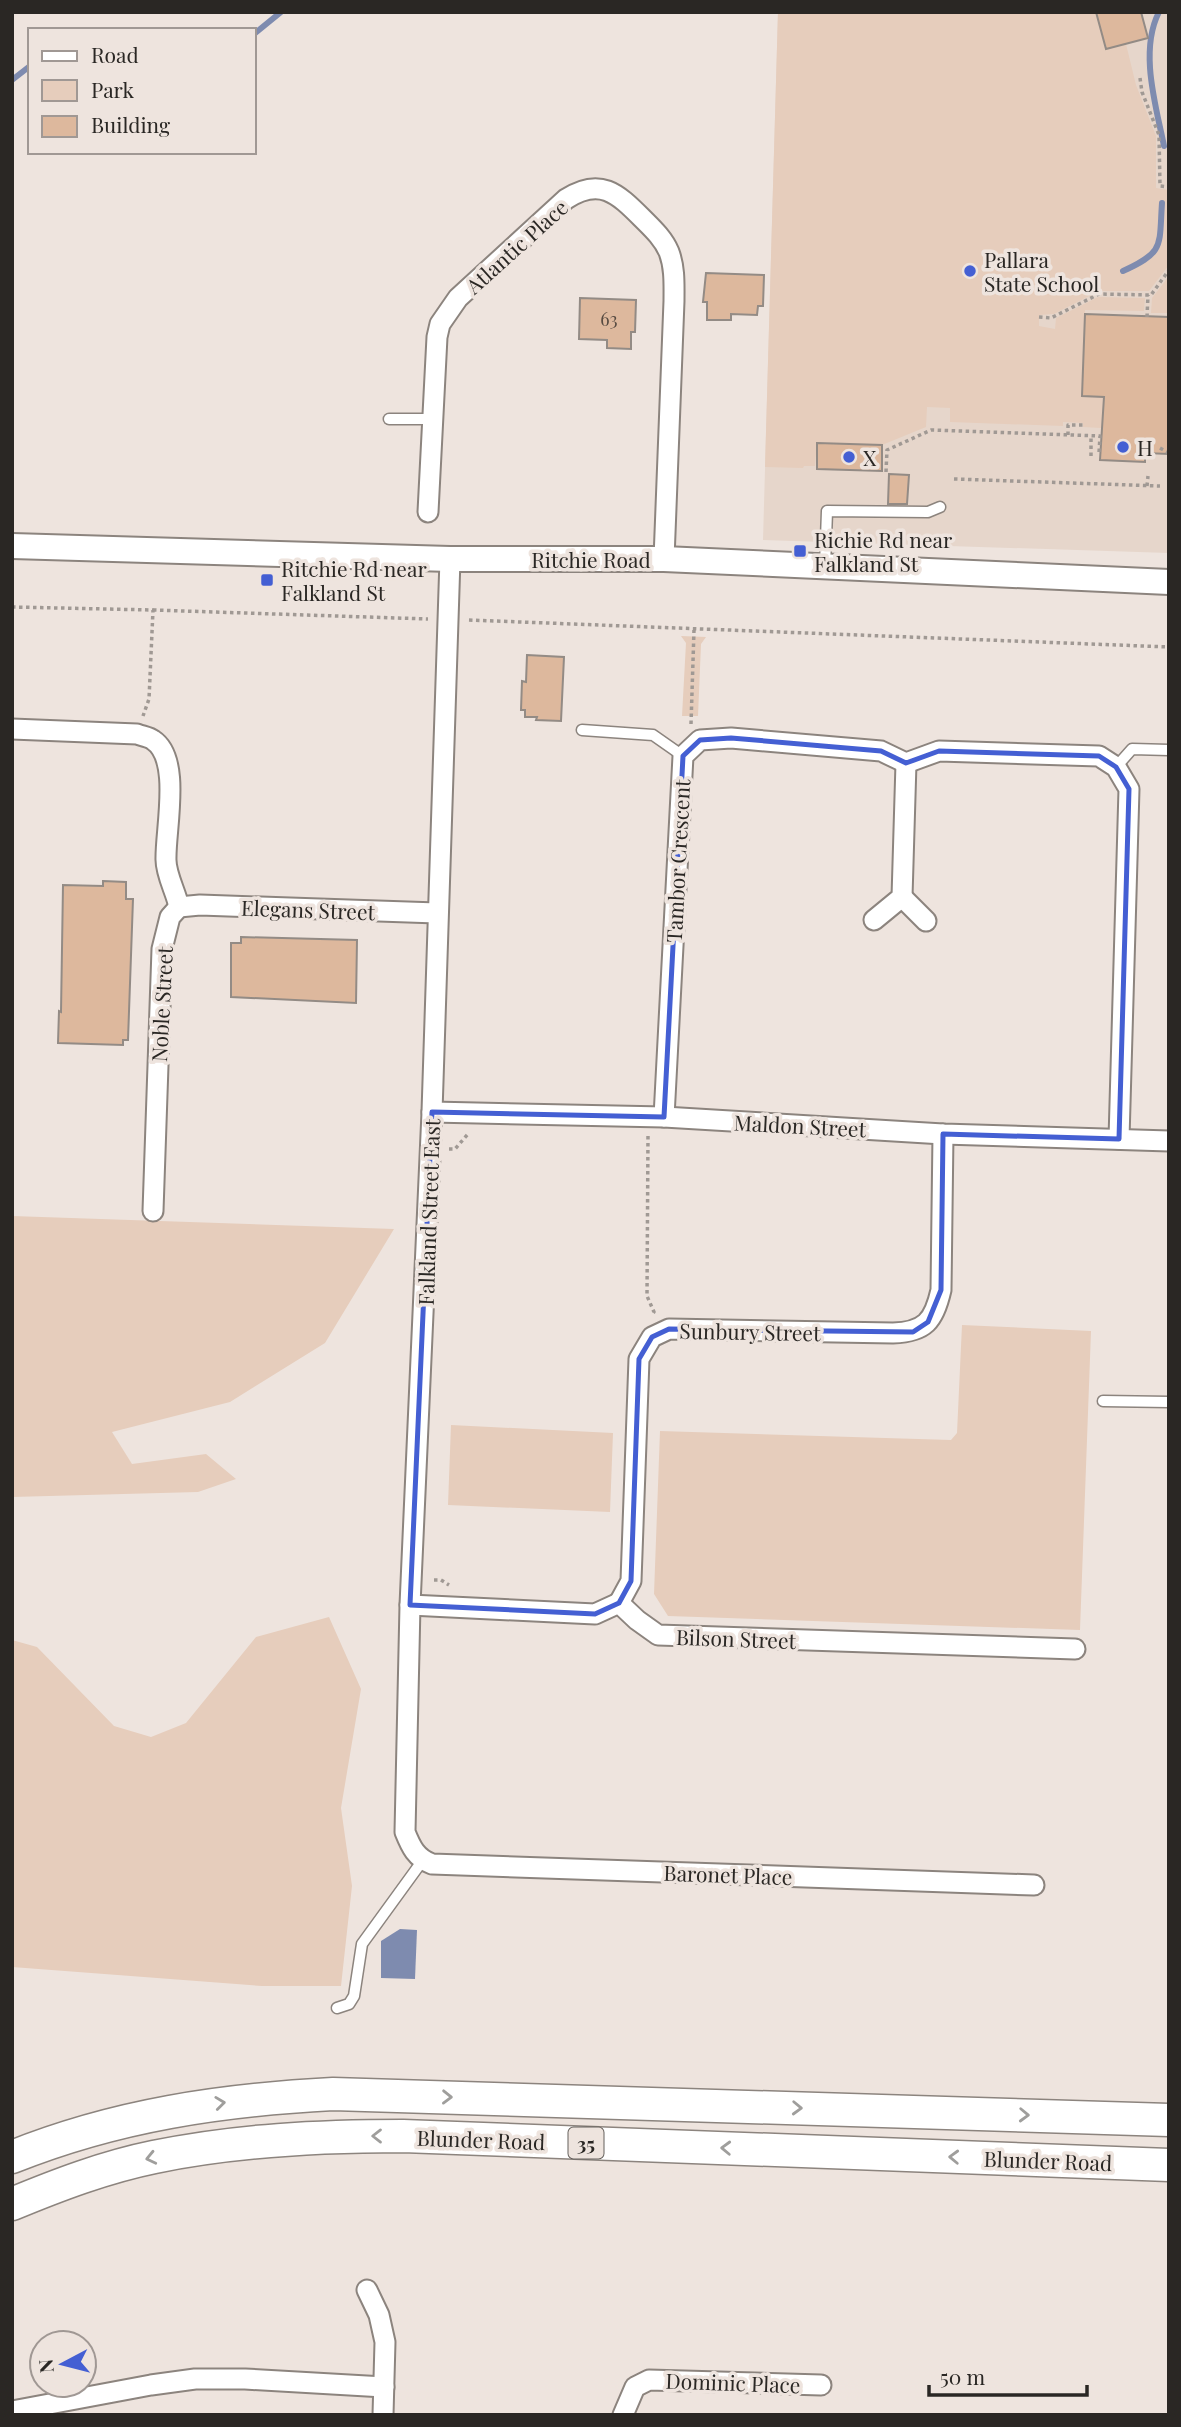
<svg xmlns="http://www.w3.org/2000/svg" width="1181" height="2427" viewBox="0 0 1181 2427" font-family="'Playfair Display',serif">
<rect width="100%" height="100%" fill="#eee4de"/>
<path fill="#e6d6cb" d="M778 12H1169V553L763 540Z"/>
<g fill="#e6cdbc">
<path d="M778 12H1096L1106 49 1126 44 1136 85 1156 136V188L1169 190V265L1149 291H1099L1054 314 1039 315V326L1055 329 1056 318 1098 297 1145 298 1144 311 1085 310 1082 396 1160 399 1146 426 1102 425 1101 428 1083 427V423L1063 422V426L950 422V408L927 407 926 427 882 445 817 443 815 466H804L803 468 765 467Z"/>
<path d="M1169 276V313H1151L1152 298Z"/>
<path d="M681 636 706 637 701 644 698 716H682L686 643Z"/>
<path d="M12 1216 394 1229 325 1343 230 1402 112 1432 132 1464 206 1454 236 1479 198 1492 12 1497Z"/>
<path d="M962 1325 1091 1331 1080 1630 668 1616 654 1594 660 1431 951 1440 957 1433Z"/>
<path d="M451 1425 613 1433 610 1512 448 1505Z"/>
<path d="M329 1617 361 1689 341 1808 352 1886 341 1986H262L12 1967V1640L37 1647 114 1726 151 1737 186 1723 256 1637Z"/>
</g>
<path fill="#7e8baf" d="M400 1929 417 1930 415 1979 381 1978V1941Z"/>
<g fill="none" stroke-linecap="round" stroke-linejoin="round">
<g stroke="#7e8baf" stroke-width="6">
<path d="M1159 12C1139 51 1156 106 1164 146"/>
<path d="M254 34 281 12"/>
<path d="M12 80 30 66"/>
<path d="M1123 271C1165 252 1159 246 1162 203"/>
</g>
</g>
<g fill="#ddb89d" stroke="#938b85" stroke-width="2">
<path d="M1096 12H1141L1148 38 1106 49Z"/>
<path d="M706 273 764 275 763 306H758L757 315 731 314V320H707V302H703Z"/>
<path d="M580 298 636 300 635 332H631V349L607 348V340L579 339Z"/>
<path d="M1085 314 1169 317V454L1145 453V462L1100 460 1104 397 1082 396Z"/>
<path d="M817 443 882 445V471L817 469Z"/>
<path d="M889 474 909 475 907 504H888Z"/>
<path d="M527 655 564 657 561 721 536 720 537 717H525V710H521L522 681 526 682Z"/>
<path d="M103 881 126 882V899H133L128 1040H123V1045L58 1043 59 1011 61 1012 63 885 103 886Z"/>
<path d="M241 937 357 940 356 1003 231 997V943H241Z"/>
</g>
<g fill="none" stroke-linecap="round" stroke-linejoin="round">
<g stroke="#8c847e" stroke-width="13">
<g id="service">
<path d="M389 419H431"/>
<path d="M825 566 827 511 928 512 940 507"/>
<path d="M582 730 653 735 683 756"/>
<path d="M1116 767 1132 749 1169 750"/>
<path d="M1103 1401 1169 1402"/>
<path d="M337 2008 349 2004 354 1996 362 1944 423 1860"/>
</g>
</g>
<g stroke="#8c847e" stroke-width="23">
<g id="minor">
<path d="M428 512 437 337 440 324 458 298 566 199C600 177 617 193 642 218 652 228 663 238 669 252 675 268 674 285 674 301L664 559"/>
<path d="M450 559 432 1112 410 1605 405 1832C411 1847 416 1858 432 1864L1034 1885"/>
<path d="M12 729 137 734C142 736 149 737 153 740 182 759 165 830 166 860 166 875 176 892 179 907"/>
<path d="M902 897 926 921"/>
<path d="M179 907 200 905 437 913"/>
<path d="M874 920 902 897 906 763"/>
<path d="M432 1112 664 1117 943 1134 1169 1141"/>
<path d="M664 1117 683 756 700 740 731 738 881 751 906 763 939 751 1099 756 1116 767 1129 789 1119 1139"/>
<path d="M153 1211 162 949 170 917 179 907"/>
<path d="M619 1603 631 1581 639 1359 652 1337 669 1329 893 1333C925 1332 934 1321 941 1290L943 1134"/>
<path d="M410 1605 595 1614 619 1603 637 1620 658 1635 1075 1649"/>
<path d="M367 2290 379 2315 385 2342 383 2415"/>
<path d="M12 2411 151 2385 195 2379H245L384 2387"/>
<path d="M623 2415 635 2387 649 2380 821 2385"/>
</g>
</g>
<g stroke="#8c847e" stroke-width="28">
<path id="tertiary" d="M12 546 450 559H664L1169 582"/>
</g>
<g stroke="#8c847e" stroke-width="35">
<g id="primary">
<path d="M12 2157C117 2115 221 2100 333 2094L1169 2120"/>
<path d="M12 2204C58 2185 105 2167 154 2157 236 2140 320 2136 403 2136L1169 2165"/>
</g>
</g>
<g stroke="#a09994" stroke-width="3.5" stroke-dasharray="3.5 3.5" stroke-linecap="butt">
<path d="M1140 78 1142 92 1159 135 1160 186 1169 187"/>
<path d="M1039 317 1051 318 1099 294 1151 295 1169 270"/>
<path d="M1147 317 1148 295"/>
<path d="M1068 435V425H1083"/>
<path d="M1160 448 1169 453"/>
<path d="M1091 456V437"/>
<path d="M1149 459V448"/>
<path d="M886 472 887 450 931 430 1100 436 1099 453H1101"/>
<path d="M954 479 1160 486"/>
<path d="M1147 486 1148 476"/>
<path d="M12 607 153 610 149 699 143 716"/>
<path d="M153 610 428 619"/>
<path d="M469 620 1169 647"/>
<path d="M691 724 694 630"/>
<path d="M648 1136 647 1296 654 1312 651 1315"/>
<path d="M449 1149H455L468 1134"/>
<path d="M434 1580H441L449 1585"/>
</g>
<use href="#service" stroke="#fff" stroke-width="10"/>
<use href="#minor" stroke="#fff" stroke-width="19"/>
<use href="#tertiary" stroke="#fff" stroke-width="24"/>
<use href="#primary" stroke="#fff" stroke-width="32"/>
</g>
<defs><path id="oneway-chevron" d="M-2-3.5L2.5 0L-2 3.5" fill="none" stroke-width="1.6" stroke-linecap="round" stroke-linejoin="round" transform="scale(1.75)"/></defs>
<g stroke="#9f9e9c">
<use href="#oneway-chevron" transform="translate(447 2097) rotate(1)"/>
<use href="#oneway-chevron" transform="translate(220 2103) rotate(-7)"/>
<use href="#oneway-chevron" transform="translate(797 2108) rotate(2)"/>
<use href="#oneway-chevron" transform="translate(1024 2115) rotate(2)"/>
<use href="#oneway-chevron" transform="translate(377 2136) rotate(-180)"/>
<use href="#oneway-chevron" transform="translate(726 2148) rotate(-178)"/>
<use href="#oneway-chevron" transform="translate(954 2157) rotate(-178)"/>
<use href="#oneway-chevron" transform="translate(151 2158) rotate(167)"/>
</g>
<path fill="none" stroke="#445fd3" stroke-width="5" stroke-linejoin="round" d="M731 738 881 751 906 763 939 751 1099 756 1116 767 1129 789 1119 1139 943 1134 941 1290 928 1322 913 1332 669 1329 652 1337 639 1359 631 1581 619 1603 595 1614 410 1605 432 1112 664 1117 683 756 700 740Z"/>
<g fill="#445fd3" stroke="#eee4de" stroke-width="2.5">
<circle cx="970" cy="271" r="7"/>
<circle cx="1123" cy="447" r="7"/>
<circle cx="849" cy="457" r="7"/>
<rect x="793" y="544" width="14" height="14" rx="3.5"/>
<rect x="260" y="573" width="14" height="14" rx="3.5"/>
</g>
<g text-anchor="middle" dominant-baseline="central" stroke-width="7" stroke-linejoin="round" paint-order="stroke">
<g font-size="18" fill="#574b42">
<text x="609" y="319">63</text>
</g>
<rect fill="#eee4de" stroke="#65605c" stroke-width="2" x="568.5" y="2127.5" width="35" height="31" rx="5"/>
<g font-size="19" font-weight="bold" fill="#2a2724">
<text x="586" y="2143">35</text>
</g>
<g font-size="21" fill="#2a2724" stroke="#eee4de">
<text transform="translate(516 246) rotate(-42)">Atlantic Place</text>
<text x="591" y="559">Ritchie Road</text>
<text transform="translate(677 861) rotate(-87)">Tambor Crescent</text>
<text transform="translate(308 909) rotate(2)">Elegans Street</text>
<text transform="translate(161 1004) rotate(-87)">Noble Street</text>
<text transform="translate(800 1125) rotate(3)">Maldon Street</text>
<text transform="translate(428 1212) rotate(-88)">Falkland Street East</text>
<text transform="translate(750 1331) rotate(1)">Sunbury Street</text>
<text transform="translate(736 1638) rotate(2)">Bilson Street</text>
<text transform="translate(728 1874) rotate(2)">Baronet Place</text>
<text transform="translate(481 2139) rotate(2)">Blunder Road</text>
<text transform="translate(1048 2160) rotate(2)">Blunder Road</text>
<text transform="translate(733 2382) rotate(2)">Dominic Place</text>
</g>
<g font-size="21" fill="#2a2724" stroke="#eee4de" text-anchor="start">
<text x="984" y="259">Pallara<tspan x="984" dy="24">State School</tspan></text>
<text x="1137" y="447">H</text>
<text x="863" y="457">X</text>
<text x="814" y="539">Richie Rd near<tspan x="814" dy="24">Falkland St</tspan></text>
<text x="281" y="568">Ritchie Rd near<tspan x="281" dy="24">Falkland St</tspan></text>
</g>
</g>
<rect width="1181" height="2427" fill="none" stroke="#2a2724" stroke-width="28"/>
<rect x="28" y="28" width="228" height="126" fill="#eee4de" stroke="#a09894" stroke-width="2"/>
<rect x="42" y="51" width="35" height="10" fill="#ffffff" stroke="#a09894" stroke-width="2"/>
<text x="91" y="63" font-size="21" fill="#2a2724">Road</text>
<rect x="42" y="80" width="35" height="21" fill="#e6cdbc" stroke="#a09894" stroke-width="2"/>
<text x="91" y="98" font-size="21" fill="#2a2724">Park</text>
<rect x="42" y="116" width="35" height="21" fill="#ddb89d" stroke="#a09894" stroke-width="2"/>
<text x="91" y="133" font-size="21" fill="#2a2724">Building</text>
<g transform="translate(63 2364) rotate(263)"><circle r="33" fill="#eee4de" stroke="#a09894" stroke-width="2"/>
<path d="M0-5L12 26L0 18L-12 26Z" fill="#445fd3"/>
<text y="-10" font-size="19" font-weight="bold" text-anchor="middle" fill="#2a2724">N</text>
</g>
<path d="M929 2385v10h158v-10" fill="none" stroke="#2a2724" stroke-width="3.5"/>
<text x="940" y="2385" font-size="21" fill="#2a2724" stroke="#eee4de" stroke-width="5" paint-order="stroke">50 m</text>
</svg>
